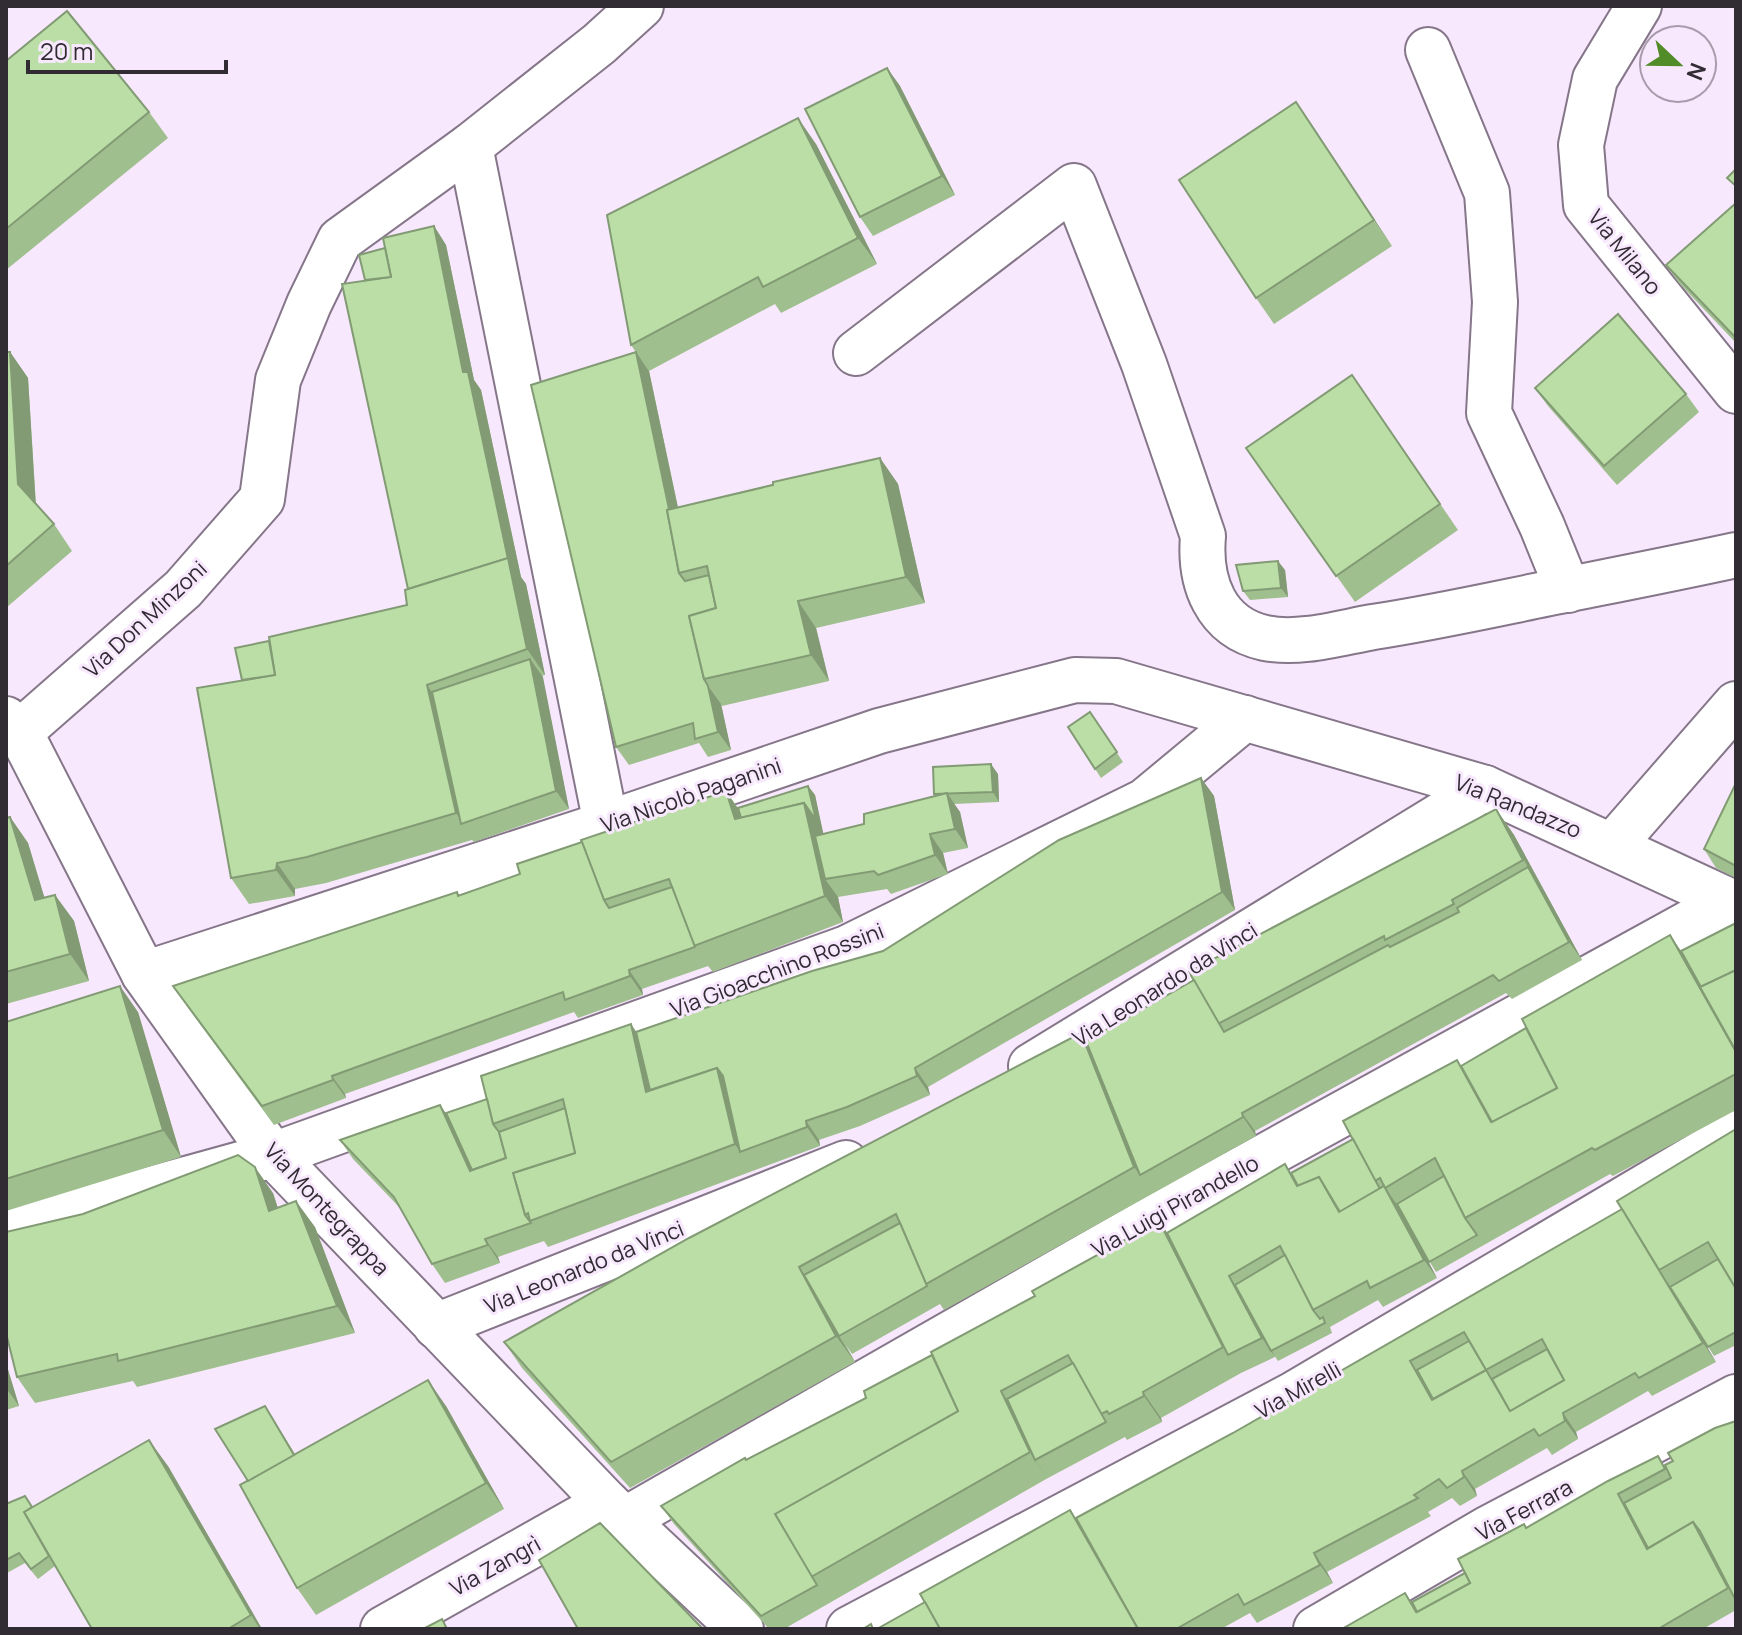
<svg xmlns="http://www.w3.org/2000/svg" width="1742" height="1635" viewBox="0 0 1742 1635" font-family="Manrope,sans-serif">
<rect width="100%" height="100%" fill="#f8e8fd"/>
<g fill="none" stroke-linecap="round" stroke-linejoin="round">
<g stroke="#857689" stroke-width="48">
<g id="minor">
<path d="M1639 6 1595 79 1581 145 1586 205 1736 391"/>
<path d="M1428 50 1487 193 1495 302 1489 413 1542 526 1568 590"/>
<path d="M470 146 606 824"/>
<path d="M856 353 1074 186 1144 364 1203 536C1199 582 1215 627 1265 638 1300 645 1339 633 1373 627 1439 617 1504 602 1570 589 1625 578 1681 567 1736 555"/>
<path d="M6 719 20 732 144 974 273 1155 607 1503 741 1629"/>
<path d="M20 732 183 589 262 499 278 380 309 304 340 240 470 146 599 44 641 6"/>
<path d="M1613 845 1736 704"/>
<path d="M144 974 606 824 879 731 1075 680 1116 681 1485 788 1736 904"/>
<path d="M1031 1066 1485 788"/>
<path d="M6 1229 273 1155 847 948 1145 801 1245 718"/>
<path d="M436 1326 846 1163"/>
<path d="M626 1519 1158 1215 1729 901"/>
<path d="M383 1629 607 1503"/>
<path d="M849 1629 1294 1394 1736 1133"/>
<path d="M1316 1629 1487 1529 1736 1397"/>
</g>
</g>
<use href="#minor" stroke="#fff" stroke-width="44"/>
</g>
<g fill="#a0bf8f">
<path d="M6 61 149 112 168 138 6 270Z"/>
<path d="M887 68 900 86 955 195 873 236 860 217Z"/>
<path d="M1296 102 1392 246 1274 324 1256 298Z"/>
<path d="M816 144 877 264 781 313 775 304 649 371 631 345Z"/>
<path d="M1736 203V343L1679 283 1666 265Z"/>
<path d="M434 226 446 245 474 380 481 390 521 577 526 584 545 675 542 676 569 809 474 842 472 840 326 883 295 889V896L249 904 231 878 242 680 407 605 408 589 365 280 385 248Z"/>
<path d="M6 352H10L28 378 36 504 54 524 72 551 6 608Z"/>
<path d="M636 352 649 371 678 507 880 458 898 484 925 603 816 628 829 681 722 706 721 704 731 750 708 757 699 743 629 765 616 747Z"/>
<path d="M1352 375 1458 530 1355 602 1246 448Z"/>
<path d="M1535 388 1686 394 1699 412 1617 485 1548 406Z"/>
<path d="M1285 570 1288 597 1250 600 1243 591Z"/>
<path d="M1090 712 1123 762 1101 778 1068 727Z"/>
<path d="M998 774 999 802 954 804 960 812 968 848 943 853 948 874 891 894 887 889 838 897 843 922 713 972 708 966 642 989 643 995 578 1018 574 1012 345 1094 346 1098 274 1125 186 1005 457 892 460 895 520 874 582 842 726 791 738 808 808 786 815 795 823 834 864 824 935 796 934 794Z"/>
<path d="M1201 778 1214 796 1235 910 928 1087 930 1095 860 1126 819 1140 820 1146 548 1247 544 1241 498 1257 500 1263 445 1283 432 1264 401 1209 353 1159 340 1140 446 1113 487 1099 636 1032 883 951Z"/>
<path d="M1736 783V878L1716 868 1704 849Z"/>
<path d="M1496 809 1514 835 1582 960 1512 999 1506 993 1255 1131 1256 1136 944 1310 940 1304 852 1354 846 1345 855 1362 630 1488 522 1368 504 1342 1086 1041Z"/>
<path d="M10 817 28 843 44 897 55 895 74 921 89 981 6 1004V818Z"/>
<path d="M1736 923V1110L1613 1176 1610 1174 1436 1272 1421 1248 1437 1278 1383 1307 1378 1300 1330 1327 1332 1333 1278 1361 1274 1355 1275 1357 1241 1373 1161 1418 1162 1422 1127 1440 1125 1437 1048 1478 784 1629H769L674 1524 661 1506 866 1398 932 1355 1035 1296 1159 1221 1168 1234 1291 1173 1353 1139 1462 1068Z"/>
<path d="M138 1012 181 1157 6 1211V1022Z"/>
<path d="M1736 1129V1345L1714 1356 1688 1315 1716 1362 1652 1396 1648 1391 1576 1432 1578 1439 1552 1455 1547 1448 1475 1489 1477 1496 1460 1506 1452 1498 1428 1512 1431 1516 1327 1572 1333 1583 1257 1623 1250 1613 1221 1629H877L1076 1518 1233 1433 1622 1209Z"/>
<path d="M273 1193 278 1208 315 1227 355 1333 137 1387 133 1381 35 1403 17 1377Z"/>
<path d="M6 1363 19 1406 6 1410Z"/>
<path d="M265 1406 295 1454 446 1406 504 1509 316 1615 297 1588 248 1481Z"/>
<path d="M1736 1421V1610L1703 1629H1342L1412 1602 1465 1573 1524 1524 1527 1528 1673 1461Z"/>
<path d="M168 1466 262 1629H92L55 1566 38 1579 25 1563 7 1573 6 1572V1504L33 1507Z"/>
</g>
<g fill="#829b74">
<path d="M887 68 900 86 955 195 942 176Z"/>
<path d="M1296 102 1314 128 1392 246 1374 220Z"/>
<path d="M798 118 816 144 877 264 858 238Z"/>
<path d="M434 226 446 245 474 380 481 390 521 577 526 584 545 675 527 649 463 372Z"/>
<path d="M10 352 28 378 36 510 18 484Z"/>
<path d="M636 352 649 371 691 570 683 572Z"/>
<path d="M880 458 898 484 925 603 906 577Z"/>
<path d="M1278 561 1285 570 1288 597 1281 588Z"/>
<path d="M798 601 816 628 829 681 811 655Z"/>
<path d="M530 659 543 677 569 809 556 791Z"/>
<path d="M427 685 445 711 463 823 456 813Z"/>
<path d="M708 686 721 704 731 750 718 732Z"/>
<path d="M991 764 998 774 999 802 993 792Z"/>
<path d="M1201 778 1214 796 1235 910 1222 892Z"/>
<path d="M808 786 815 795 833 878 825 879 838 897 843 922 825 896 804 803Z"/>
<path d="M726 791 744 818 735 819Z"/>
<path d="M947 793 960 812 968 848 955 829Z"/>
<path d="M1496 809 1514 835 1582 960 1569 942Z"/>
<path d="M10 817 28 843 53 926 35 900Z"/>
<path d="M930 834 943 853 948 874 935 855Z"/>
<path d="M277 863 295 889V896L276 870Z"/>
<path d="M55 895 74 921 89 981 70 954Z"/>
<path d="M1670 935 1688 961 1736 1052Z"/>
<path d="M629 970 642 989 643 995 630 976Z"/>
<path d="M120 986 138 1012 181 1157 163 1130Z"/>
<path d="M631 1024 649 1051 660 1097 646 1092Z"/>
<path d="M1081 1033 1099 1059 1140 1175 1134 1167Z"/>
<path d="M717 1068 736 1094 740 1152 735 1144Z"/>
<path d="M915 1068 928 1087 930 1095 917 1076Z"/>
<path d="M332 1076 345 1094 346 1098 333 1080Z"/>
<path d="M440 1105 453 1123 478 1179 470 1171Z"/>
<path d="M1242 1113 1255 1131 1256 1136 1243 1117Z"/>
<path d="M806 1121 819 1140 820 1146 807 1127Z"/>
<path d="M255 1167 273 1193 287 1237 269 1211Z"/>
<path d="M1389 1193 1402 1212 1437 1278 1424 1260Z"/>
<path d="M296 1201 315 1227 355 1333 337 1306Z"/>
<path d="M1159 1221 1177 1247 1228 1355 1223 1347Z"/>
<path d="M485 1239 498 1257 500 1263 488 1245Z"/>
<path d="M799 1267 817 1294 839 1336 855 1362 836 1336Z"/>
<path d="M1662 1275 1675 1293 1716 1362 1703 1343Z"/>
<path d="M1229 1276 1242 1295 1275 1357 1262 1338Z"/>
<path d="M6 1363 19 1406 6 1388Z"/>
<path d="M428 1380 446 1406 504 1509 486 1483Z"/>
<path d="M1001 1391 1019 1417 1035 1460 1048 1479 1030 1452Z"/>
<path d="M1143 1392 1161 1418 1162 1422 1144 1396Z"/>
<path d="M1563 1413 1576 1432 1578 1439 1565 1421Z"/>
<path d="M149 1440 168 1466 262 1629H260L251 1615Z"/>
<path d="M1462 1471 1475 1489 1477 1496 1464 1477Z"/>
<path d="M1314 1553 1327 1572 1333 1583 1320 1565Z"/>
</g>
<g fill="#badea6" stroke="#829b74" stroke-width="2" fill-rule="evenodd">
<path d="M67 11 149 112 6 229V61Z"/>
<path d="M887 68 942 176 860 217 805 109Z"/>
<path d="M1296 102 1374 220 1256 298 1179 180Z"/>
<path d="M798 118 858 238 763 287 758 277 631 345 607 215Z"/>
<path d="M1736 169V186L1727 178Z"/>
<path d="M1736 203V338L1666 265Z"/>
<path d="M434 226 463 372H468L508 559V558L408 589 342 284 391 277 383 238Z"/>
<path d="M385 248 391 277 365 280 359 255Z"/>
<path d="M1618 314 1686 394 1604 466 1535 388Z"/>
<path d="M6 352H10L18 484 54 524 6 566Z"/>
<path d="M636 352 669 509 667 510 679 573 685 581 709 575 716 608 689 616 704 679 708 686 718 732 695 739 693 723 616 747 531 385Z"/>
<path d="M1352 375 1440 504 1336 576 1246 448Z"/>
<path d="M880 458 906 577 798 601 811 655 704 679 689 616 716 608 707 566 679 573 667 510 773 485V482Z"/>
<path d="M508 558 527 649 427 685 456 813 307 857 277 863 276 870 231 878 197 688 275 675 269 637 407 605 405 590Z"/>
<path d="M1278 561 1281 588 1243 591 1236 565Z"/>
<path d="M269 641 275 675 242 680 235 648Z"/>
<path d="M530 659 556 791 461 824 432 692Z"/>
<path d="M1090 712 1117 752 1095 769 1068 727Z"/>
<path d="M991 764 993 792 934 794 933 767Z"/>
<path d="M1201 778 1222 892 915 1068 917 1076 847 1107 806 1121 807 1127 740 1152 723 1076 717 1068 650 1090 636 1032 812 971 883 951 1059 840Z"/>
<path d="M1736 783V866L1704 849Z"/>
<path d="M808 786 816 820 804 803 741 818 738 808Z"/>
<path d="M726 791 735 819 804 803 825 896 694 946 669 879 604 900 581 840Z"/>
<path d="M947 793 955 829 930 834 935 855 878 875 874 871 825 879 815 836 864 824V814Z"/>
<path d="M1496 809 1523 860 1452 900 1454 904 1385 940 1384 936 1218 1024 1189 972Z"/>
<path d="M10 817 35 900 55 895 70 954 6 972V818Z"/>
<path d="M582 842 604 900 609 908 672 887 695 947 629 970 630 976 565 1000 563 992 332 1076 333 1080 262 1106 173 986 457 892 458 896 520 874 517 864Z"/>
<path d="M1528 867 1569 942 1499 981 1493 975 1242 1113 1243 1117 1140 1175 1086 1041 1194 980 1224 1032 1388 945 1390 947 1459 912 1457 908Z"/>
<path d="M1736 923V970L1701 987 1681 951Z"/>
<path d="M1670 935 1736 1052V1074L1595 1150 1592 1148 1465 1218 1435 1158 1385 1188 1380 1178 1375 1181 1343 1121 1457 1060 1491 1122 1557 1088 1522 1019Z"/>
<path d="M1736 970V1051L1700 987Z"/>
<path d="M120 986 163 1130 6 1179V1022Z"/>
<path d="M631 1024 646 1092 717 1068 735 1144 530 1221 528 1213 525 1215 513 1173 575 1153 563 1099 493 1124 481 1076Z"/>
<path d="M1526 1028 1557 1088 1492 1122 1461 1066Z"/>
<path d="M1081 1033 1134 1167 926 1284 896 1214 799 1267 836 1336 611 1462 504 1342 689 1238Z"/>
<path d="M487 1099 493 1124 499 1132 506 1158 472 1170 446 1113Z"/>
<path d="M440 1105 470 1171 506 1158 499 1132 565 1108 575 1153 513 1173 525 1215 531 1223 485 1239 488 1245 432 1264 394 1197 340 1140Z"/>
<path d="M1736 1129V1289L1708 1242 1659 1270 1617 1201Z"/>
<path d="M1353 1139 1380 1189 1340 1212 1319 1177 1298 1186 1291 1173Z"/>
<path d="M238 1155 255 1167 269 1211 296 1201 337 1306 118 1361 117 1354 17 1377 6 1333V1232L83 1214Z"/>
<path d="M1285 1164 1297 1186 1319 1177 1339 1212 1384 1186 1424 1260 1370 1288 1367 1281 1313 1310 1280 1246 1229 1276 1262 1338 1228 1355 1167 1233Z"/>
<path d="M1444 1176 1465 1218 1477 1235 1429 1262 1397 1204Z"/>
<path d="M1622 1209 1703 1343 1639 1378 1635 1373 1563 1413 1565 1421 1539 1436 1534 1429 1462 1471 1464 1477 1447 1488 1439 1479 1414 1495 1418 1498 1314 1553 1320 1565 1244 1605 1238 1594 1176 1629H1138L1076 1518 1233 1433ZM1464 1332 1486 1370 1432 1400 1410 1361ZM1542 1339 1564 1380 1510 1411 1486 1370Z"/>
<path d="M1159 1221 1223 1347 1143 1392 1144 1396 1109 1414 1107 1411 1101 1414 1068 1355 1001 1391 1030 1452 811 1577 775 1514 958 1411 931 1352 1035 1296 1032 1291Z"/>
<path d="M900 1223 927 1286 839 1336 804 1275Z"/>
<path d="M1285 1255 1313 1310 1320 1319 1323 1317 1325 1323 1271 1351 1235 1285Z"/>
<path d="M1718 1259 1736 1289V1332L1708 1347 1670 1287Z"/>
<path d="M1469 1341 1486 1370 1433 1399 1417 1370Z"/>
<path d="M1547 1349 1564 1380 1510 1411 1492 1379Z"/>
<path d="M932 1355 958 1411 775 1514 817 1585 761 1616 661 1506 745 1458 746 1460 866 1398 864 1391Z"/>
<path d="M1073 1363 1106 1422 1035 1460 1007 1399Z"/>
<path d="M428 1380 486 1483 297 1588 240 1485Z"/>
<path d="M265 1406 294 1455 248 1481 215 1429Z"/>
<path d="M1736 1421V1596L1734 1597 1700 1531 1693 1522 1648 1548 1624 1503 1671 1478 1665 1465 1673 1461 1668 1453 1715 1428Z"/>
<path d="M149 1440 251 1615 228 1629H92L24 1512Z"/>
<path d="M1658 1456 1665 1469 1618 1494 1647 1549 1693 1522 1728 1588 1658 1629H1342L1405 1593 1416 1612 1470 1583 1458 1559 1524 1524 1526 1528 1608 1481Z"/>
<path d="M25 1496 32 1507 24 1512 49 1556 31 1569 19 1553 6 1560V1504Z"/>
<path d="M1070 1510 1138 1629H940L920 1594Z"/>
<path d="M600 1523 703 1629H578L539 1560Z"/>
<path d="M1465 1573 1470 1583 1417 1612 1412 1602Z"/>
<path d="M925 1602 940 1629H877Z"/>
<path d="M442 1619 447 1629H423Z"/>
<path d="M871 1624 873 1629H863Z"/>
</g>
<g text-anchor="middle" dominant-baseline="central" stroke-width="6" stroke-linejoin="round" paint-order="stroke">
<g font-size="22" fill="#312b33" stroke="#f8e8fd">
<text transform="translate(1625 252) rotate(51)">Via Milano</text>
<text transform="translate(145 619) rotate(-43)">Via Don Minzoni</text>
<text transform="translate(691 795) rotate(-19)">Via Nicolò Paganini</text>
<text transform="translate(1518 806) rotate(22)">Via Randazzo</text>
<text transform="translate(777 970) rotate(-21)">Via Gioacchino Rossini</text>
<text transform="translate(1165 984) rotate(-32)">Via Leonardo da Vinci</text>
<text transform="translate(1175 1206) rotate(-29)">Via Luigi Pirandello</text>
<text transform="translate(327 1209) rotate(47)">Via Montegrappa</text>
<text transform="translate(584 1267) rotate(-22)">Via Leonardo da Vinci</text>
<text transform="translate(1298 1390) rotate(-29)">Via Mirelli</text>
<text transform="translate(1524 1510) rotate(-28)">Via Ferrara</text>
<text transform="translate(495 1566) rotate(-29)">Via Zangrì</text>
</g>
</g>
<rect width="1742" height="1635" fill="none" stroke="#312b33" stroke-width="16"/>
<g transform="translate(1678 64) rotate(112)"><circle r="38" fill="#f8e8fd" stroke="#a89cac" stroke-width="2"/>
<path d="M0-6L14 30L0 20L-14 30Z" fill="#528c29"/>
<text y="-12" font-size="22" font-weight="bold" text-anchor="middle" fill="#312b33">N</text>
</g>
<path d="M28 60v12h198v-12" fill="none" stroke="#312b33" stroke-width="4"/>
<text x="40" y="60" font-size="24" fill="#312b33" stroke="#f8e8fd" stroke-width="6" paint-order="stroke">20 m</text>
</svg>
